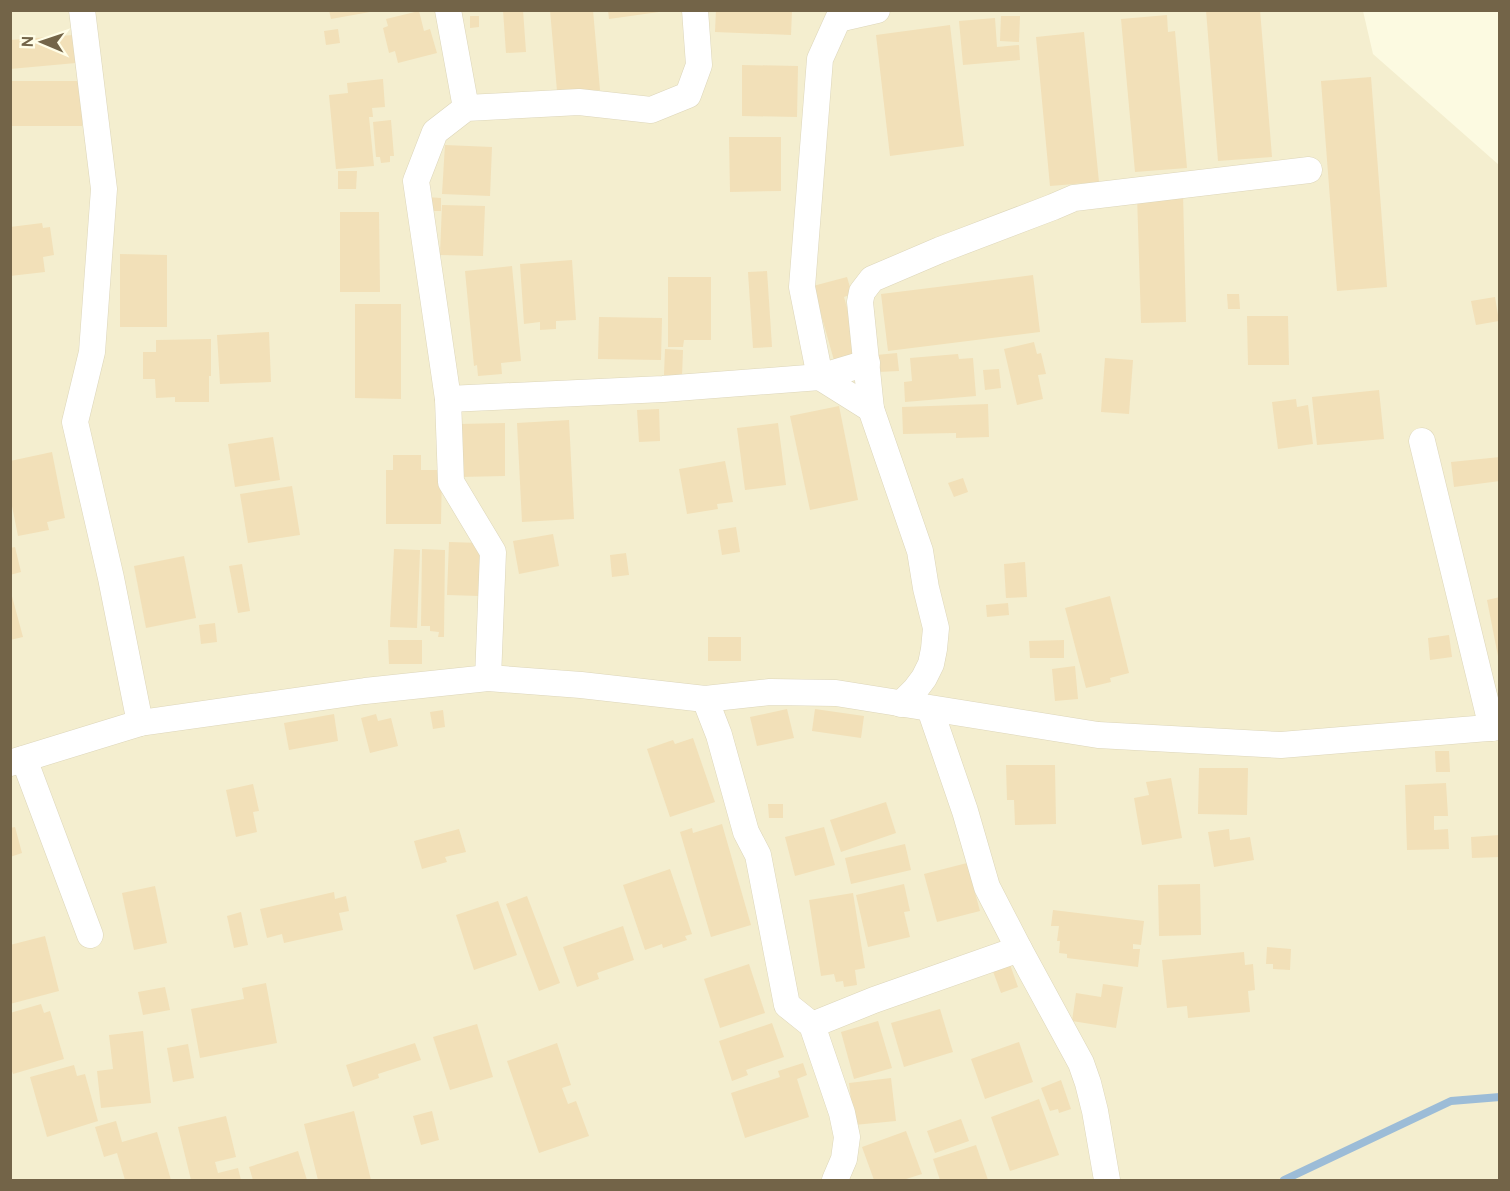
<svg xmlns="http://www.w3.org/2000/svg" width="1510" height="1191" viewBox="0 0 1510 1191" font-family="Overpass,sans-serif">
<rect width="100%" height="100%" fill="#fcfae1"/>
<path fill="#f4eecf" d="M10 11H1363L1373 54 1499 165V1180H11Z"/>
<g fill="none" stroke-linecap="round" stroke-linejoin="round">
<path stroke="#9cbcd7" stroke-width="8" d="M1284 1180 1451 1101 1500 1097"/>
</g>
<g fill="#f2e0b8">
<path d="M329 10H370V12L331 19Z"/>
<path d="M503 10H523L526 52 506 53Z"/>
<path d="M550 10H593L600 90 587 91 569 97V90L557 91Z"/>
<path d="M608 10H659V12L609 19Z"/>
<path d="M716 10H792L791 35 715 32Z"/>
<path d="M1206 10H1260L1272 157 1218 161Z"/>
<path d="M419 11 424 31 430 29 437 53 398 63 395 51 389 53 383 28 388 26 386 19Z"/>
<path d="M1167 15 1168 32 1175 31 1187 168 1135 172 1121 19Z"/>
<path d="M470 16H479V27L470 28Z"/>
<path d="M1001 16H1020L1019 42 1000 41Z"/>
<path d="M995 18 997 47 1019 45 1020 60 963 65 959 21Z"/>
<path d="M950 25 964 146 890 156 876 35Z"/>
<path d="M338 29 340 43 326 45 324 31Z"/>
<path d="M1084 32 1099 182 1050 186 1036 37Z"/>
<path d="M73 35 76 63 10 69V40Z"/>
<path d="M742 65 798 66 797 117 742 116Z"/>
<path d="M1371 77 1387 287 1337 291 1321 81Z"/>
<path d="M383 79 385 107 372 108 373 117H369L374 166 336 169 329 95 348 93 347 83Z"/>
<rect x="10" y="81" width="72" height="45"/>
<path d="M391 120 394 156H390V162L381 163 380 157H376L373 122Z"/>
<path d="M729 137H781V191L730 192Z"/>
<path d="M445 145 492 147 490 196 442 194Z"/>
<path d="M338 171H357L356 189H338Z"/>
<path d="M1183 193 1186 322 1141 323 1137 195Z"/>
<path d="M427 197 441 198V211H427Z"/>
<path d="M442 205 485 206 483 256 440 255Z"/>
<path d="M340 212H379L380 292H340Z"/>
<path d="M42 223 43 228 50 227 54 255 43 257 45 272 10 276V227Z"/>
<path d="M120 254 167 255V327H120Z"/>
<path d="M572 260 576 320 556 321V329L540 330V322L524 324 520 264Z"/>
<path d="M512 266 521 361 501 363 502 374 478 376 477 365 474 366 465 271Z"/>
<path d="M767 271 772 347 753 348 748 272Z"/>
<path d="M1033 275 1040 332 888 351 881 294Z"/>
<path d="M668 277H711V340H684L683 347H668Z"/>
<path d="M847 277 852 294 844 297 861 357 835 364 813 286Z"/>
<path d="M1227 294H1239L1240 309H1228Z"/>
<path d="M1495 297 1499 321 1476 325 1471 301Z"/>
<path d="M355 304H401V399L355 398Z"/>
<path d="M1247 316H1288L1289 365H1248Z"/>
<path d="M599 317 662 318 661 360 598 359Z"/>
<path d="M269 332 271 382 220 384 217 335Z"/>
<path d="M211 339V376H209V402H175V397L156 398 155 379H143V352H156V340Z"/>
<path d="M1034 342 1037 354 1041 353 1046 374 1038 375 1043 399 1017 405 1004 349Z"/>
<path d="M665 349 683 350 682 376 664 375Z"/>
<path d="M897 353 899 371 878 372 876 355Z"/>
<path d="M958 354 959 359 973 358 976 396 905 402 904 382 912 381 910 358Z"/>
<path d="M1105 358 1133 360 1129 414 1101 412Z"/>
<path d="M999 369 1001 388 985 390 983 370Z"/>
<path d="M1379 390 1384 439 1317 445 1312 397Z"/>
<path d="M1296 399 1297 407 1308 405 1313 444 1278 449 1272 402Z"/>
<path d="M988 404 989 437 956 438V433L903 434 902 407Z"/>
<path d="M839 406 858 500 810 510 790 416Z"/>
<path d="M659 409 660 441 639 442 637 410Z"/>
<path d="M569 420 574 519 522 522 517 423Z"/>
<path d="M505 423V476L460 477 459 424Z"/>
<path d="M778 423 786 485 745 490 737 428Z"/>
<path d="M273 437 280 480 235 487 228 444Z"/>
<path d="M52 452 65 518 47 522 49 530 18 536 10 496V461Z"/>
<path d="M393 455H421V470H442L441 524H386V470H393Z"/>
<path d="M1500 457V481L1454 487 1451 462Z"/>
<path d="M725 461 733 502 717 504 718 509 687 514 679 469Z"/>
<path d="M963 478 968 492 954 497 948 483Z"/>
<path d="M292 486 300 535 248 543 240 494Z"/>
<path d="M736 527 740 552 722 555 718 530Z"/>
<path d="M553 534 559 566 519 574 513 541Z"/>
<path d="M449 542 481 543 479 596 447 595Z"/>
<path d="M15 547 21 572 10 575V548Z"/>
<path d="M394 549 420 550 417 628 390 627Z"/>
<path d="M422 549 445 550 444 637H438L439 632 430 631V626H421Z"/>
<path d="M626 553 629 575 612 577 610 555Z"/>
<path d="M184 556 196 618 146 628 134 566Z"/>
<path d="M1025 562 1027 597 1006 598 1004 564Z"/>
<path d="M242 564 250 611 238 613 229 566Z"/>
<path d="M10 589 23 637 10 640Z"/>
<path d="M1110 596 1129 673 1110 678 1111 682 1086 688 1065 608Z"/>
<path d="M1500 597V656H1498L1487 600Z"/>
<path d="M1008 603 1009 615 987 617 986 605Z"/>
<path d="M215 623 217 642 201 644 199 625Z"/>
<path d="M1449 635 1452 657 1430 660 1428 638Z"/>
<rect x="708" y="637" width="33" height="24"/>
<path d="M388 640H422V664H389Z"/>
<path d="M1064 640V658H1030L1029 641Z"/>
<path d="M1075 666 1078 699 1055 701 1052 669Z"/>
<path d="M787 709 794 738 757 746 750 717Z"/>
<path d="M815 709 864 716 861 738 812 731Z"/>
<path d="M443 710 445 727 433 729 430 712Z"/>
<path d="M334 714 338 741 289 750 284 723Z"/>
<path d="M376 714 378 721 391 718 398 746 370 753 361 718Z"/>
<path d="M693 738 715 802 670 817 647 749 673 740 675 744Z"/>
<path d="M1435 751H1449L1450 772H1436Z"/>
<path d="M1006 765H1055L1056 824 1015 825 1014 800H1007Z"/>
<path d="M1199 768H1248L1247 815 1198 814Z"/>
<path d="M1171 778 1182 838 1142 845 1134 798 1149 795 1146 782Z"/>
<path d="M1446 783 1448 816H1434V830L1448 829 1449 849 1407 850 1405 785Z"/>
<path d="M253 784 259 811 253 812 257 832 236 837 226 790Z"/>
<path d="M886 802 896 833 841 852 830 820Z"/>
<path d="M768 804H783V818H769Z"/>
<path d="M722 824 751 925 711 937 680 832 692 828 693 833Z"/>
<path d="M15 827 22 853 10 857V828Z"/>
<path d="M824 827 835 865 795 876 785 837Z"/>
<path d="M459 829 466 852 445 857 447 862 422 869 414 841Z"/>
<path d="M1229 829 1230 840 1250 837 1254 860 1214 867 1208 832Z"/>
<path d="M1500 835V857L1472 858 1471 837Z"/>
<path d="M905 844 911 870 851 884 845 858Z"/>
<path d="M967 863 980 911 937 922 924 874Z"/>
<path d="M670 869 692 934 685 936 687 940 663 948 662 944 645 950 623 885Z"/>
<path d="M904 884 910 911 904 912 910 937 868 947 856 895Z"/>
<path d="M1200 884 1201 935 1159 936 1158 885Z"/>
<path d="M155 886 167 943 134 950 122 893Z"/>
<path d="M334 892 335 899 346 896 349 911 339 913 343 930 284 943 282 934 267 938 260 909Z"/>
<path d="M853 893 865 968 855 970 857 985 844 987 843 981 836 982 834 974 821 976 809 900Z"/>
<path d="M527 896 560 983 539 991 506 904Z"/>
<path d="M498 901 517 955 474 970 456 915Z"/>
<path d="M1053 910 1144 921 1141 945 1133 944V949H1140L1138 967 1067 958V954L1059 953 1060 941H1057L1059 926H1051Z"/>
<path d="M241 912 248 945 234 948 227 916Z"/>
<path d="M623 926 634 960 597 973 599 979 577 987 563 947Z"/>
<path d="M45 936 59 991 10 1004V945Z"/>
<path d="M1267 947 1291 949 1290 970 1273 969V964H1266Z"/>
<path d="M1244 952 1245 965 1253 964 1255 990 1248 991 1250 1012 1188 1018 1187 1006 1167 1008 1162 960Z"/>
<path d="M1008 959 1018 987 1001 993 991 966Z"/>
<path d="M749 964 765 1013 720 1028 704 979Z"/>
<path d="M266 983 277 1043 200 1058 191 1009 244 999 242 988Z"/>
<path d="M1103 984 1123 987 1116 1028 1072 1021 1076 993 1101 997Z"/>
<path d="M165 987 170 1010 143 1015 138 992Z"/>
<path d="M41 1004 44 1013 50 1011 64 1059 13 1074 10 1066V1013Z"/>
<path d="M940 1009 953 1052 904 1067 891 1023Z"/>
<path d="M878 1021 892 1068 854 1079 841 1032Z"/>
<path d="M772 1023 784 1057 746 1070 748 1075 732 1081 719 1041Z"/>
<path d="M477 1024 493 1077 450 1090 433 1037Z"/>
<path d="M143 1031 151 1103 101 1108 97 1071 113 1069 109 1035Z"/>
<path d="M1019 1042 1033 1082 985 1099 971 1059Z"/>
<path d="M415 1043 421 1060 378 1074 379 1078 353 1087 346 1065Z"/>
<path d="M557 1043 571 1085 562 1088 568 1104 576 1101 589 1136 539 1153 507 1061Z"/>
<path d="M188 1044 194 1078 173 1082 167 1048Z"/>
<path d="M803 1063 807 1075 797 1079 809 1117 745 1138 731 1093 780 1077 778 1071Z"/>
<path d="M74 1065 77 1076 85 1074 98 1121 47 1137 30 1077Z"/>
<path d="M891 1078 896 1121 854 1125 849 1083Z"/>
<path d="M1061 1080 1071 1109 1059 1113 1058 1109 1050 1111 1041 1088Z"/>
<path d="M1039 1099 1059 1155 1010 1171 991 1117Z"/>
<path d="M354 1111 371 1180H318L304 1124Z"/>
<path d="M432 1111 439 1140 421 1145 413 1116Z"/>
<path d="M226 1116 236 1157 215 1162 218 1173 238 1168 241 1180H191L178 1127Z"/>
<path d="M961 1119 969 1141 935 1153 927 1131Z"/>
<path d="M116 1121 122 1142 157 1132 171 1180H125L117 1153 104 1157 95 1127Z"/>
<path d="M906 1131 922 1174 903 1180H874L862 1147Z"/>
<path d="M976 1145 988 1180H940L933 1159Z"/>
<path d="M298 1151 307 1180H253L249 1167Z"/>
</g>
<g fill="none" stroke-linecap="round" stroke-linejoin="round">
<g stroke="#ddd6ba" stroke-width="27">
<g id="minor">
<path d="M82 10 104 189 92 352 75 422 111 578 140 723"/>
<path d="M448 10 466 108"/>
<path d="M448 399 663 389 820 377 867 363"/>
<path d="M871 409 820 377 802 287 820 59 838 19 877 10"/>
<path d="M1422 441 1492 728"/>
<path d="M488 678 493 552 451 482 448 399 416 181 435 132 466 108 579 102 651 110 688 95 699 65 695 10"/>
<path d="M705 699 719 735 746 832 758 855 787 1005 812 1025 842 1113 847 1137 844 1159 835 1180"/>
<path d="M901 704 915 690 924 678 931 664 934 649 936 628 926 588 920 551 871 409 860 302 862 292 872 279 940 250 1053 207 1074 198 1309 170"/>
<path d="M930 709 965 811 987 887 1019 949 1081 1063 1088 1083 1095 1111 1107 1180"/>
<path d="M24 759 90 935"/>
<path d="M10 763 140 723 365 691 488 678 581 685 705 699 770 692 836 693 1098 735 1281 745 1500 727"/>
<path d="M812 1025 874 1000 1019 949"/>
</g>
</g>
<use href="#minor" stroke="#fff" stroke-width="26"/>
</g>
<rect width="1510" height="1191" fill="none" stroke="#736448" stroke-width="24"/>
<g transform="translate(42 42) rotate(272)" stroke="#fffde7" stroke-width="4.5" paint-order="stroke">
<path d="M0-4.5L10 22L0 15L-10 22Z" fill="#736448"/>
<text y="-9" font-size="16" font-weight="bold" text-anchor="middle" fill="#736448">N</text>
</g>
</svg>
